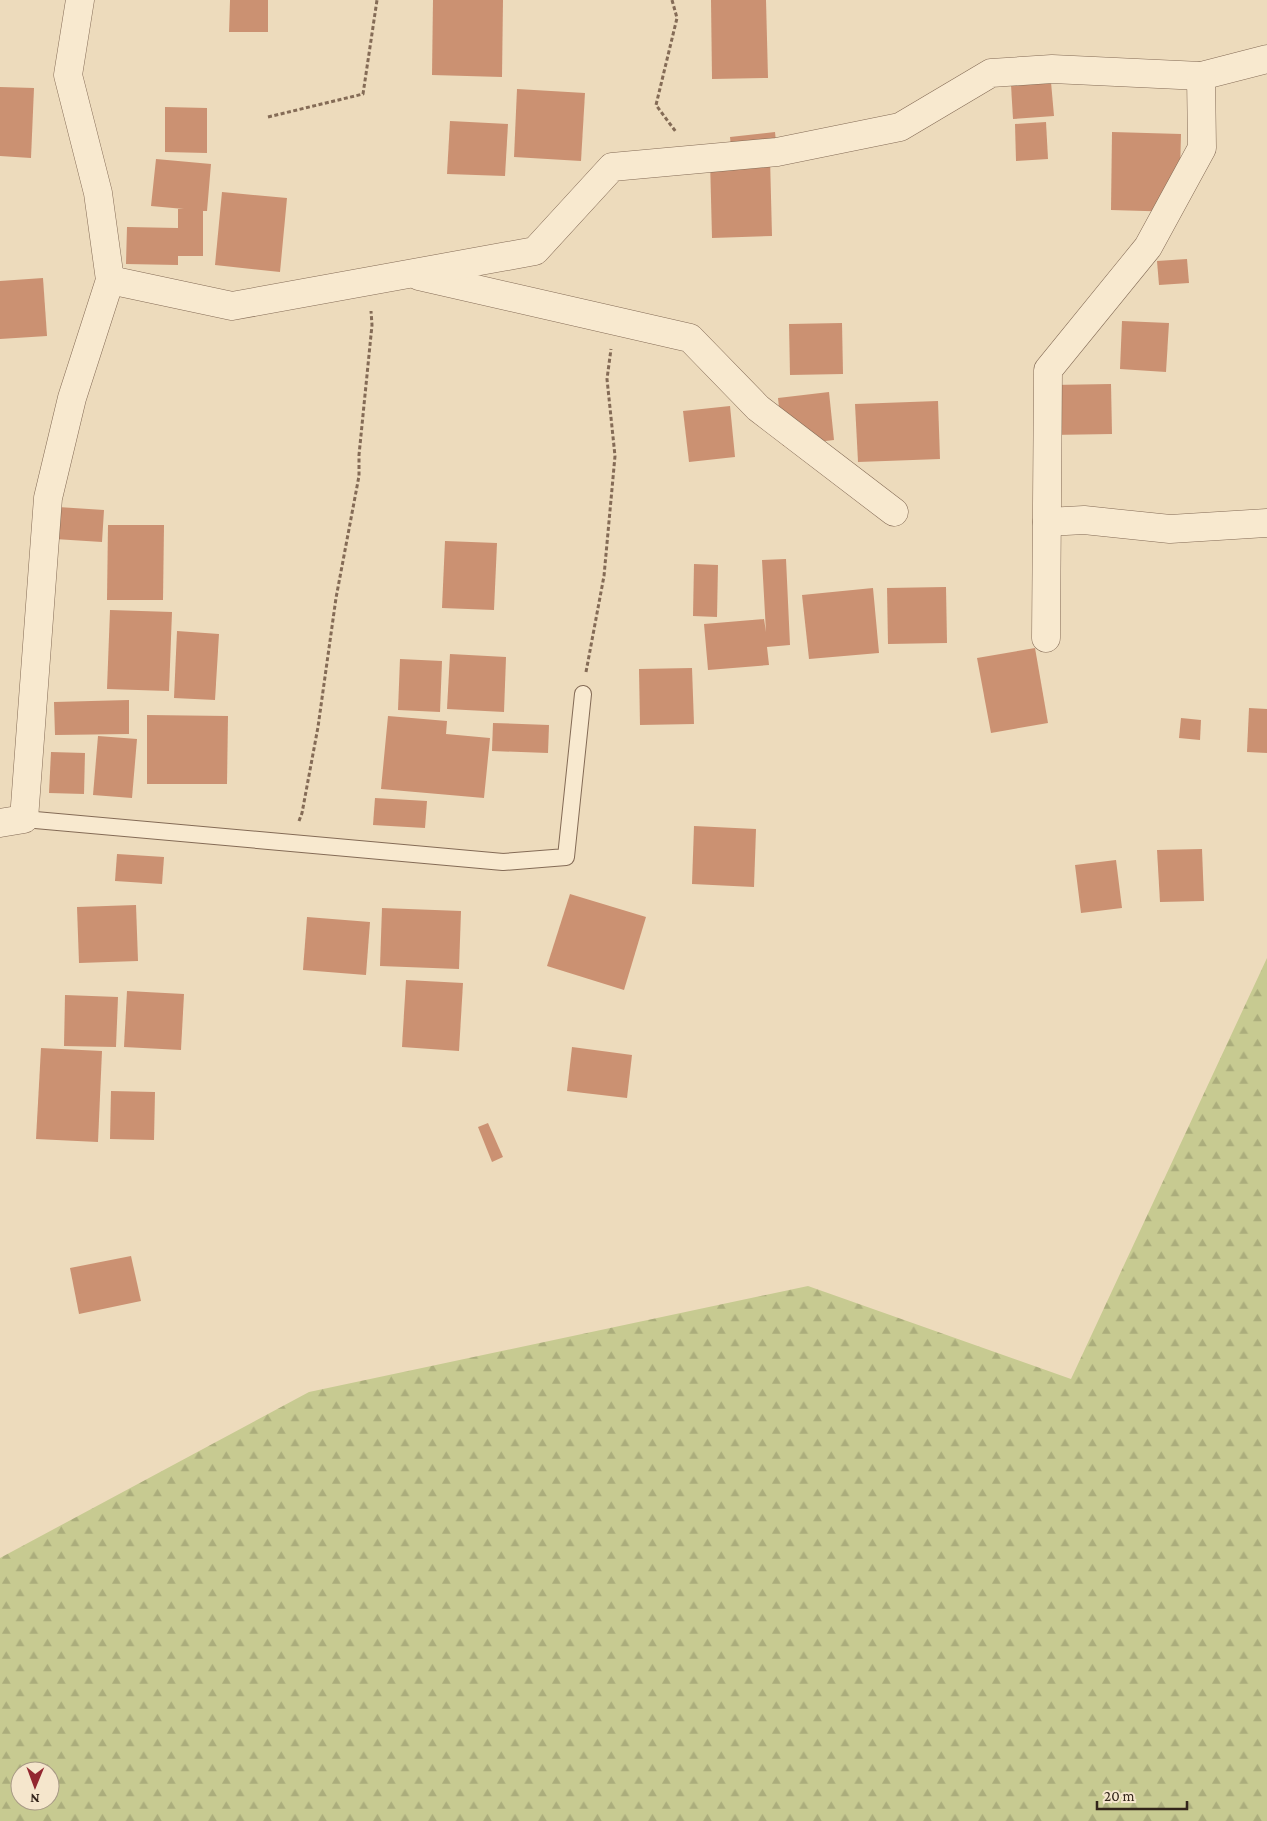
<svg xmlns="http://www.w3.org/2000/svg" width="1267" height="1821" viewBox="0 0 1267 1821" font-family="'Crimson Pro',serif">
<defs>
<pattern id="forest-firs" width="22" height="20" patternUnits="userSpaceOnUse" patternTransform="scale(1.25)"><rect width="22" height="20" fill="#c7ca91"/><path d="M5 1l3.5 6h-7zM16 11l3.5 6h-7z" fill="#abad7c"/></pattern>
</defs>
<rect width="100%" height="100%" fill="#eddbbc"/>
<path fill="url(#forest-firs)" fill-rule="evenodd" d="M1267 958V1821H0V1558L309 1392 808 1286 1071 1379ZM20 1771H50V1801H20Z"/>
<g fill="#cb9172">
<path d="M230 0H268V32H229Z"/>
<path d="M433 0H503L502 77 432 75Z"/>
<path d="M711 0H766L768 78 712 79Z"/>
<path d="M1051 82 1054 116 1013 119 1011 85Z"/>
<path d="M0 87 34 88 31 158 0 156Z"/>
<path d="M517 89 585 93 581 161 514 157Z"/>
<path d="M165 107 207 108V153L165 152Z"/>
<path d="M450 121 508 124 505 176 447 174Z"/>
<path d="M1046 122 1048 159 1016 161 1015 124Z"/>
<path d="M775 132 777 152 732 157 730 137Z"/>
<path d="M1112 132 1181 134 1179 212 1111 210Z"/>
<path d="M770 158 772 236 712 238 710 159Z"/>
<path d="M156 159 211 164 207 211H203V256H178V265L126 264 127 227 178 228V209H184L151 206Z"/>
<path d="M222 192 287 198 280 272 215 265Z"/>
<path d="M1187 259 1189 283 1159 285 1157 261Z"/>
<path d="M43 278 47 336 0 339V281Z"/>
<path d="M1122 321 1169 323 1166 372 1120 369Z"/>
<path d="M842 323 843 374 790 375 789 324Z"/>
<path d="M1111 384 1112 434 1051 435V385Z"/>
<path d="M829 392 834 440 783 446 778 398Z"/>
<path d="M938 401 940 459 858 462 855 404Z"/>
<path d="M730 406 735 457 689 462 683 411Z"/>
<path d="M58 507 104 510 102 542 55 539Z"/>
<path d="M108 525H164L163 600H107Z"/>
<path d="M445 541 497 543 494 610 442 608Z"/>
<path d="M786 559 790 645 767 647 769 665 708 670 704 624 764 619 766 632 762 560Z"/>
<path d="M694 564 718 565 717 617 693 616Z"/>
<path d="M946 587 947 643 888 644 887 588Z"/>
<path d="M873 588 879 653 809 659 802 595Z"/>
<path d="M110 610 172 612 169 691 107 689Z"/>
<path d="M177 631 219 634 215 700 174 698Z"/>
<path d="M1035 648 1048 723 991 733 977 658Z"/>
<path d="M450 654 506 657 504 712 447 709Z"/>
<path d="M400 659 442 661 440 712 398 710Z"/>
<path d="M692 668 694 724 640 725 639 669Z"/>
<path d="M129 700V734L55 735 54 702Z"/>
<path d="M1249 708 1267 709V753L1247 752Z"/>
<path d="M147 715 228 716 227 784H147Z"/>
<path d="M388 716 447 721 446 734 490 738 484 798 381 789Z"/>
<path d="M1181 718 1201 720 1200 740 1179 738Z"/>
<path d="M493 723 549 725 548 753 492 751Z"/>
<path d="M98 736 137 739 132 798 93 795Z"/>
<path d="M51 752 85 753 84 794 49 793Z"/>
<path d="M375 798 427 801 425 828 373 825Z"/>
<path d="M694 826 756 829 754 887 692 884Z"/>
<path d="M1202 849 1204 901 1160 902 1157 850Z"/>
<path d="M117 854 164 857 162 884 115 881Z"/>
<path d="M1116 860 1122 908 1081 913 1075 865Z"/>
<path d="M570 894 646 917 624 990 547 966Z"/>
<path d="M136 905 138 961 79 963 77 907Z"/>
<path d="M382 908 461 911 459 969 380 966Z"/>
<path d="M307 917 370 922 366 975 303 970Z"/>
<path d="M406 980 463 983 459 1051 402 1047Z"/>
<path d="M127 991 184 994 181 1050 124 1047Z"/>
<path d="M65 995 118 997 116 1047 64 1046Z"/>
<path d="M572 1047 632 1055 627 1098 567 1091Z"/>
<path d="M41 1048 102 1051 98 1142 36 1139Z"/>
<path d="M111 1091 155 1092 154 1140 110 1139Z"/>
<path d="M488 1123 503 1157 492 1162 478 1127Z"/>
<path d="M131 1256 141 1301 79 1314 70 1268Z"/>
</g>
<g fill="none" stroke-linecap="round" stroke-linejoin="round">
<g stroke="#846b56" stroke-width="18">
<path id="service" d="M24 819 503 862 566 857 583 694"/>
</g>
<g stroke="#846b56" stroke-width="29">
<g id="minor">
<path d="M419 276 690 338 758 408 894 512"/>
<path d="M110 280 232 306 535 251 612 167 777 152 900 127 991 73 1052 69 1201 76 1267 59"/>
<path d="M1047 522 1084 520 1170 529 1267 523"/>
<path d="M1046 638 1048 370 1148 247 1202 148 1201 76"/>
<path d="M0 823 24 819 48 498 72 398 110 280 98 193 68 75 80 0"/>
</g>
</g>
<g stroke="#846b56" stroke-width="3" stroke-dasharray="4 2.5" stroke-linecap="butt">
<path d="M672 0 677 18 656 105 676 132"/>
<path d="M268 117 363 94 377 0"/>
<path d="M586 672 604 576 615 456 607 379 611 349"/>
<path d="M299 821 302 813 318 727 336 598 359 476V455L372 325 371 311"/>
</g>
<use href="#service" stroke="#f8e9cf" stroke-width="16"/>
<use href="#minor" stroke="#f8e9cf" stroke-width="28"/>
</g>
<g transform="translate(35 1786) rotate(181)"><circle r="24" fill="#f5e6cc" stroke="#a79985"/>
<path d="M0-4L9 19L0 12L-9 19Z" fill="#93272f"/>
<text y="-8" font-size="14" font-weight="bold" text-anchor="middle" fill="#33251b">N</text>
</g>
<path d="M1097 1801v8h90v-8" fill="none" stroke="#33251b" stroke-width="2.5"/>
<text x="1104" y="1801" font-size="15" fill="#33251b" stroke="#f5e6cc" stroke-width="4" paint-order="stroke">20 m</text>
</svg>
